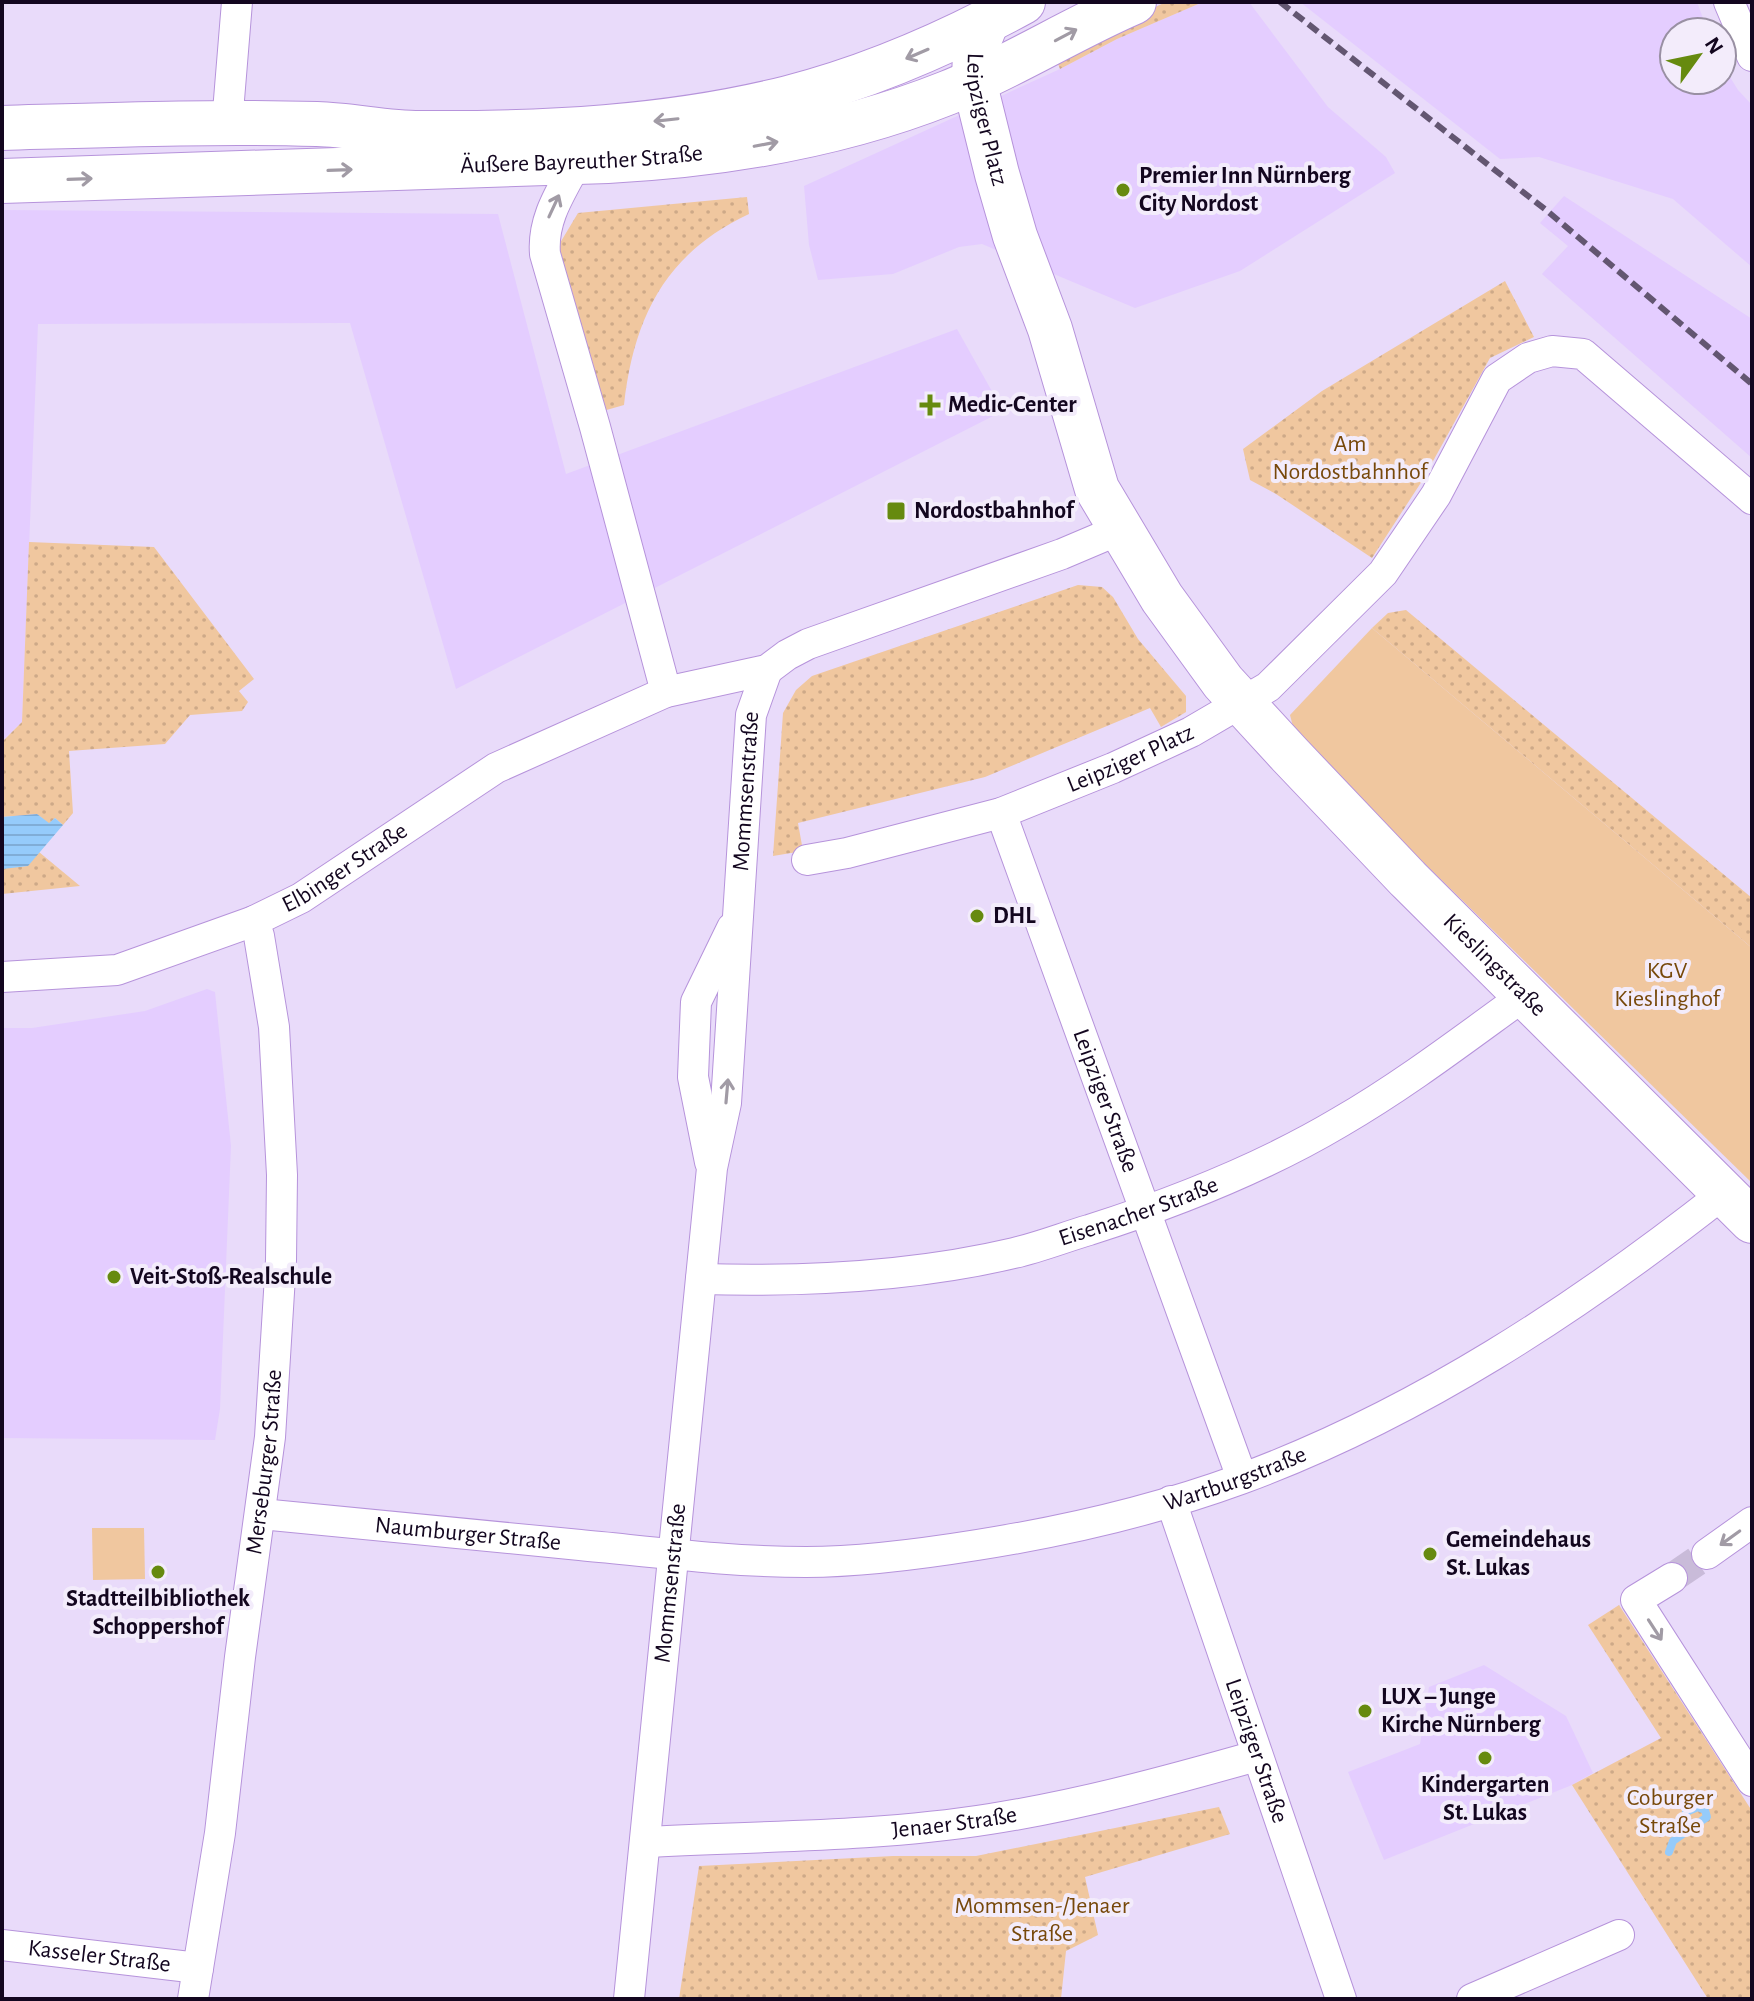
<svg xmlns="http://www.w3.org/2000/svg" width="1754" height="2001" viewBox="0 0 1754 2001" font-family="'Alegreya Sans',sans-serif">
<defs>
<pattern id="grass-dots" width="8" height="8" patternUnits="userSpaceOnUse" patternTransform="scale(2)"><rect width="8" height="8" fill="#f0c79f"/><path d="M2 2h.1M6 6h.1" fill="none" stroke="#cda988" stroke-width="1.8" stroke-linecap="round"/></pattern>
<pattern id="water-rules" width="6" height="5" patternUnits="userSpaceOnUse" patternTransform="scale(2)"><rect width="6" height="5" fill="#95cbfb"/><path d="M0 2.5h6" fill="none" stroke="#80add7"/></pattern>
</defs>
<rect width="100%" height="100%" fill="#e9dbfa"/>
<g fill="#e4cdff">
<path d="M1203 2H1249L1328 107 1386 157 1395 173 1240 271 1135 308 982 244 959 247 893 274 818 280 809 245 804 186 1060 69 1117 39Z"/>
<path d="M1300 2H1697L1708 32H1674V80H1722V64L1738 90 1752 105V267L1673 199 1539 157 1500 159Z"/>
<path d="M1564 196 1752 319V458L1542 274 1568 246 1540 223Z"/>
<path d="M2 210 498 214 566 474 957 329 1003 411 456 689 350 323 38 324 22 722 2 741Z"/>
<path d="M207 989 215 992 231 1146 220 1409 215 1440 2 1438V1028H32L145 1011Z"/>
<path d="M1484 1665 1566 1716 1593 1773 1572 1785 1384 1860 1348 1772 1420 1744 1429 1687Z"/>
</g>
<g fill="url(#grass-dots)">
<path d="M1166 2H1203L1117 39 1060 69 1054 54Z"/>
<path d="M747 197 749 214C666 253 634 316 624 405L603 411 557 248 578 213Z"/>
<path d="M1505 281 1534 337 1490 358 1422 481 1372 558 1276 494 1250 480 1243 449 1322 391Z"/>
<path d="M29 542 154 547 254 679 239 691 248 702 242 711 190 715 165 744 69 751 73 813 63 825 55 818 49 824 37 814 2 817V742L22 722Z"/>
<path d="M1078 585 1102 587 1113 597 1138 639 1186 696V712L1161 727 1150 708 985 777 798 823 803 851 773 856 783 713 796 690 812 676Z"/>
<path d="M1406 610 1752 898V948L1372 628 1388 613Z"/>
<path d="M39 852 80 886 2 894V853L3 868 27 866Z"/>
<path d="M1619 1605 1752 1811V1999H1708L1572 1785 1661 1738 1588 1625Z"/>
<path d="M1219 1807 1230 1834 1085 1877 1098 1935 1066 1951 1061 1999H679L699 1866 893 1856H976Z"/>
</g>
<g fill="#f0c79f">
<path d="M1372 628 1752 948V1183L1296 738 1290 715Z"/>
<path d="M144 1528 145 1579 93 1580 92 1528Z"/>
</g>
<path fill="url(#water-rules)" d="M37 814 49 823 55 818 63 825 28 866 3 869 2 817Z"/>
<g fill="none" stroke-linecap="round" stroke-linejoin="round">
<path stroke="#95cbfb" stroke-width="8" d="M1669 1852 1673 1841 1707 1817 1705 1810 1698 1807 1686 1812"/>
<path stroke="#c9bbd9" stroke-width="30" stroke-dasharray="30 15" stroke-linecap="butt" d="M1672 1578 1707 1554"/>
<g stroke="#b693db" stroke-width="32">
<g id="street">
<path d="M1729 2 1752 56"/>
<path d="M227 124 237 2"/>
<path d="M577 162C561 192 542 219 545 254L595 427 666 692"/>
<path id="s1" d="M1001 813 1242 1478"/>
<path id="s2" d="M807 860 847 853 1001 813 1113 768 1191 732 1268 687 1383 573 1436 495 1497 379 1528 358 1552 351 1583 354 1752 499"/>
<path id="s3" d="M2 977 117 970 254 921 301 898 496 768 666 692 767 670 787 655 808 644 1062 554 1121 529"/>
<path d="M710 1162 693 1077 696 1002 732 928"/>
<path id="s4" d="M701 1279C805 1282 912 1277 1014 1253 1040 1247 1065 1237 1089 1230 1177 1202 1261 1169 1340 1122 1404 1085 1464 1039 1525 995"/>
<path id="s5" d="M1171 1501 1341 1999"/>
<path id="s6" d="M261 1514C367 1524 473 1535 580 1545 654 1552 730 1562 806 1562 862 1562 921 1554 977 1545 1066 1531 1156 1510 1241 1479 1417 1414 1578 1308 1724 1193"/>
<path d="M1707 1554 1752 1522"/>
<path d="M1672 1578 1636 1600 1752 1781"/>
<path id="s7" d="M645 1842C759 1836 877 1837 990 1819 1080 1805 1168 1781 1256 1756"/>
<path id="s8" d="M2 1945 198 1968"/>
<path id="s9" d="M193 1999 220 1833 240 1657 270 1437 281 1260 282 1175 274 1027 259 936 254 921"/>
<path id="s10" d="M629 1999 712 1168 726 1103 751 715 767 670"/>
<path d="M1472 1999 1619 1935"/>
</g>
</g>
<g stroke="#b693db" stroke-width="46">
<g id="secondary">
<path id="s11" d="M987 21 975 51 974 81 997 174 1015 236 1050 329 1097 489 1162 598 1223 682 1290 755 1408 879 1752 1221"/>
</g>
</g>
<g stroke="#b693db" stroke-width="46">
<g id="primary">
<path d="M2 128C107 125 212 121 317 124 352 125 386 133 420 133 542 134 669 128 788 98 870 77 948 43 1023 2"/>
<path id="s12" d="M2 181 608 161C723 155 839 136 947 93 1012 67 1071 29 1134 2"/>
</g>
</g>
<use href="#street" stroke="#fff" stroke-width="30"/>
<use href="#secondary" stroke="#fff" stroke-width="44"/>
<use href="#primary" stroke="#fff" stroke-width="44"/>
<path stroke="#635671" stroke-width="6" stroke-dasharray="12 6" stroke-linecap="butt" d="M1280 2 1546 210 1752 384"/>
</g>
<defs><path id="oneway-shaft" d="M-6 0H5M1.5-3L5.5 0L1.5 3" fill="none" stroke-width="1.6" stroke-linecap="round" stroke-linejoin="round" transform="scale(2)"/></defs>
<g stroke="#a19ba5">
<use href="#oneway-shaft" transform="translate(1066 35) rotate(-28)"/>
<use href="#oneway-shaft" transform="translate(917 54) rotate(157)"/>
<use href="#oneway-shaft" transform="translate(666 120) rotate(174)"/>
<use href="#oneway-shaft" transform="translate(766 144) rotate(-11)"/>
<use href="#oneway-shaft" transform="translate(340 170) rotate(-2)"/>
<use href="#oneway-shaft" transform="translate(80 179) rotate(-2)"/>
<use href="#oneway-shaft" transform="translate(554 206) rotate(-65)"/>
<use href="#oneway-shaft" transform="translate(727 1091) rotate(-85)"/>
<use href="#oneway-shaft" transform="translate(1730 1538) rotate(144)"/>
<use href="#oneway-shaft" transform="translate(1655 1630) rotate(57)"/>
</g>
<g fill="#668a0f" stroke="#f3ecfb" stroke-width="3">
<circle cx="1123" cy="190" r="8"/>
<path d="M926 393h8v8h8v8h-8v8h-8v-8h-8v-8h8z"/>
<rect x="886" y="501" width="20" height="20" rx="4"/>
<circle cx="977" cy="916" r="8"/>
<circle cx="114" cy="1277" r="8"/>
<circle cx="1430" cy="1554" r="8"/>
<circle cx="158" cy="1572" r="8"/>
<circle cx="1365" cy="1711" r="8"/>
<circle cx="1485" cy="1758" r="8"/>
</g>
<g text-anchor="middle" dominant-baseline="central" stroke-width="8" stroke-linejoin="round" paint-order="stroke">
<g font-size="24" fill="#13061f" stroke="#f3ecfb">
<text stroke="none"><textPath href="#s11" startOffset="102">Leipziger Platz</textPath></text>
<text stroke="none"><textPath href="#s12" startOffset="580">Äußere Bayreuther Straße</textPath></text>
<text stroke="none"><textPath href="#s2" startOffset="340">Leipziger Platz</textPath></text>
<text stroke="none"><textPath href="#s10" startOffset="1214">Mommsenstraße</textPath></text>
<text stroke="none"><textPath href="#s3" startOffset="366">Elbinger Straße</textPath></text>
<text stroke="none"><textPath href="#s11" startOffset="1112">Kieslingstraße</textPath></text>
<text stroke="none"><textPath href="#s1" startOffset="306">Leipziger Straße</textPath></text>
<text stroke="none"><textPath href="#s4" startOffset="446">Eisenacher Straße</textPath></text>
<text stroke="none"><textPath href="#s9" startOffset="542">Merseburger Straße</textPath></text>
<text stroke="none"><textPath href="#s6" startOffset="986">Wartburgstraße</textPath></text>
<text stroke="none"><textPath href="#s6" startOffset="208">Naumburger Straße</textPath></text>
<text stroke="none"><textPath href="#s10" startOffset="418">Mommsenstraße</textPath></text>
<text stroke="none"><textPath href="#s5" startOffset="264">Leipziger Straße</textPath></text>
<text stroke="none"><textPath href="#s7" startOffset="310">Jenaer Straße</textPath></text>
<text stroke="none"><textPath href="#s8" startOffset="98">Kasseler Straße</textPath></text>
</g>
<g font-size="24" font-weight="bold" fill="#13061f" stroke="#f3ecfb" text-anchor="start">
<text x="1139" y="176">Premier Inn Nürnberg<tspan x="1139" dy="28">City Nordost</tspan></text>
<text x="948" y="405">Medic-Center</text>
<text x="914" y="511">Nordostbahnhof</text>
<text x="993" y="916">DHL</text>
<text x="130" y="1277">Veit-Stoß-Realschule</text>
<text x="1446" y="1540">Gemeindehaus<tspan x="1446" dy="28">St. Lukas</tspan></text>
<text x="158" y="1599" text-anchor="middle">Stadtteilbibliothek<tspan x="158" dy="28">Schoppershof</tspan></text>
<text x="1381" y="1697">LUX – Junge<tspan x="1381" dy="28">Kirche Nürnberg</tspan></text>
<text x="1485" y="1785" text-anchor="middle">Kindergarten<tspan x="1485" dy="28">St. Lukas</tspan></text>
</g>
<g font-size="24" fill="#77480a" stroke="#f3ecfb">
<text x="1350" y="444">Am<tspan x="1350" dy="28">Nordostbahnhof</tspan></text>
<text x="1667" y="971">KGV<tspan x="1667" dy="28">Kieslinghof</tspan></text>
<text x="1670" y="1798">Coburger<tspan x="1670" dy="28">Straße</tspan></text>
<text x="1042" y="1906">Mommsen-/Jenaer<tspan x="1042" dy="28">Straße</tspan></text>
</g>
</g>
<rect width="1754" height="2001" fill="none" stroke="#13061f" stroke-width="8"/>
<g transform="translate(1698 56) rotate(57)"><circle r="38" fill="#f3ecfb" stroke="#9990a3" stroke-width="2"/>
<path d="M0-6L14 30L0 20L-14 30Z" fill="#668a0f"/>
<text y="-12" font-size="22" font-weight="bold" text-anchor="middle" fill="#13061f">N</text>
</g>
</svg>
